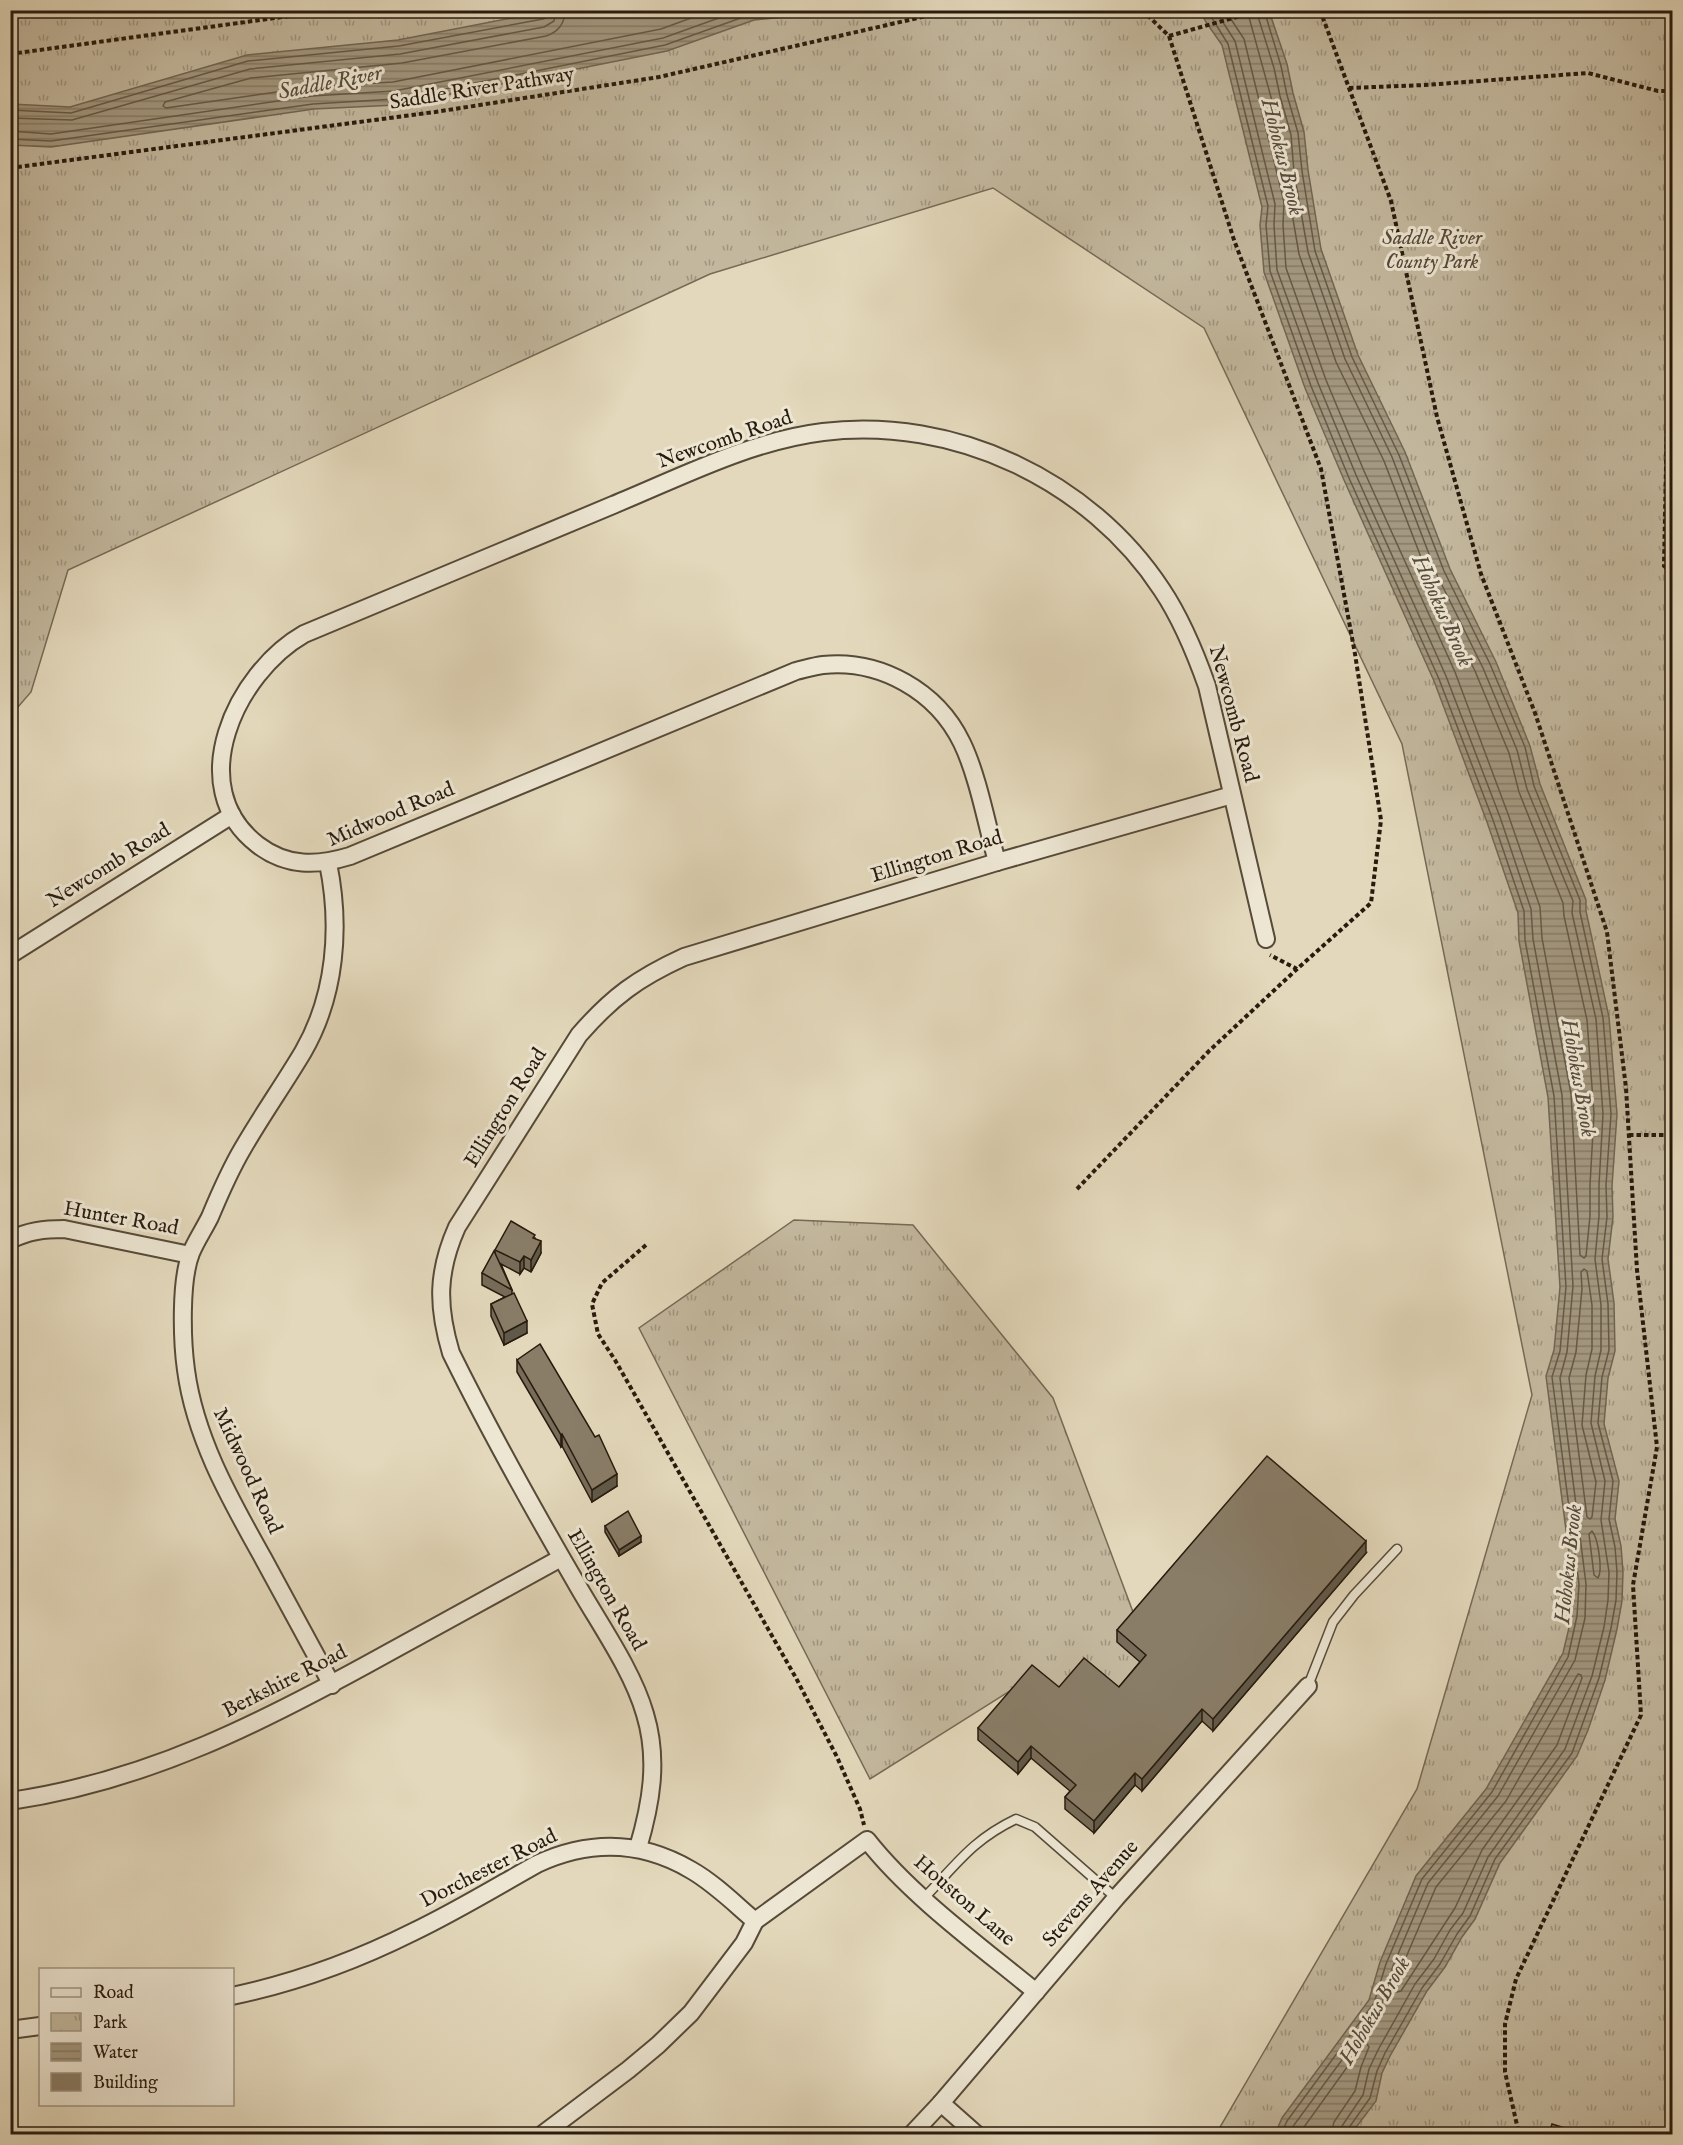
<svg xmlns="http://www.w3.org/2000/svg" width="1683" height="2145" viewBox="0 0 1683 2145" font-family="'IM FELL English',serif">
<defs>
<pattern id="park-tufts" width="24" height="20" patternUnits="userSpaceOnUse" patternTransform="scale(1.5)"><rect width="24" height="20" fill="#c3b89e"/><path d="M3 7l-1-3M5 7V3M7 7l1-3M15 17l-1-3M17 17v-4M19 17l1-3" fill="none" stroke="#9e957f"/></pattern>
<pattern id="water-rules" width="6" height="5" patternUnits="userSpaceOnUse" patternTransform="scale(1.5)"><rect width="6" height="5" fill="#a39880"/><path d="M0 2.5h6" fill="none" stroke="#857b67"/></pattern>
</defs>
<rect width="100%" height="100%" fill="#e3d8bb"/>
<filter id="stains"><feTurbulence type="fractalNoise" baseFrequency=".00333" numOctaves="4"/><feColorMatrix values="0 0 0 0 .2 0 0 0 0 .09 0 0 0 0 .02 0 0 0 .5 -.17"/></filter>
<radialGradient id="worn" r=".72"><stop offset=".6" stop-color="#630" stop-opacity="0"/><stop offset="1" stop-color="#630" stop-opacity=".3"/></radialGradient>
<g fill="url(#park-tufts)" stroke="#756a56" stroke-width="1.5">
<path d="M11 11H1672V2134H1216L1417 1789 1532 1395 1402 744 1204 328 993 188 710 274 68 570 31 692 11 715Z"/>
<path d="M794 1220 913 1225 1053 1398 1136 1620 1146 1667 1119 1699H1059L1032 1677 870 1779 639 1328Z"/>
</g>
<g fill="url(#water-rules)" stroke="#716652" stroke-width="1.5">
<path d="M563 11H845L754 20 667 51 396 105 314 109 51 147 11 145V104L70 107 247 55 398 40 511 18Z"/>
<path d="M1200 11H1269L1287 64 1293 93 1304 132 1308 170 1321 249 1358 355 1405 452 1450 569 1496 662 1530 746 1540 784 1586 900V911L1609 1017 1617 1114 1612 1186 1613 1217 1608 1259 1614 1303 1615 1351 1608 1378 1604 1424 1619 1481 1615 1519 1621 1546 1623 1572 1622 1601 1617 1629 1605 1680 1588 1730 1577 1756 1500 1863 1475 1919 1462 1937 1445 1967 1427 1991 1390 2056 1382 2073 1376 2101 1351 2134H1275L1282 2118 1369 2000 1380 1962 1416 1876 1486 1789 1563 1653 1572 1615 1573 1584 1546 1376 1554 1350 1560 1287 1548 1097 1519 941 1518 913 1487 822 1434 681 1344 480 1305 388 1264 272 1260 225 1262 207 1222 45 1206 22Z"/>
</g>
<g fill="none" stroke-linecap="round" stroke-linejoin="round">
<g stroke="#655a47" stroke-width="1.5">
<path d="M565 10C565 24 558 32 546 36L402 63 251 78 165 102 163 106 166 108 311 87 393 82 661 29 713 10"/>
<path d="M1207 10 1228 44 1268 206 1266 225 1270 271 1311 386 1349 478 1439 679 1493 820 1524 911 1525 940 1554 1096 1566 1287 1560 1351 1552 1377 1579 1584 1577 1616 1568 1657 1492 1792 1422 1879 1386 1964 1374 2003 1287 2121 1281 2134"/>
<path d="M1215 10 1235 41 1275 204 1274 225 1277 270 1318 383 1356 475 1446 676 1500 817 1531 909 1533 939 1562 1095 1573 1286 1567 1352 1560 1378 1586 1584 1585 1618 1575 1660 1498 1796 1428 1883 1393 1966 1381 2007 1294 2125 1289 2134"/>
<path d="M1225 10 1244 39 1284 202 1283 225 1286 268 1326 380 1364 471 1455 672 1508 814 1540 907 1542 938 1571 1094 1580 1255 1584 1258 1586 1256 1590 1216V1185L1594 1114 1587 1020 1564 916 1563 903 1519 792 1509 753 1475 671 1429 578 1384 461 1336 362 1299 254 1285 173 1282 137 1247 10"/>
<path d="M1256 10 1274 68 1280 96 1291 135 1294 172 1308 252 1345 359 1392 457 1437 575 1483 668 1517 750 1527 789 1573 901 1572 913 1596 1019 1603 1114 1599 1185V1216L1595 1259 1601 1305V1350L1595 1376 1591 1423 1605 1481 1601 1520 1609 1572 1608 1600 1604 1627 1592 1676 1565 1749 1488 1857 1463 1913 1450 1930 1434 1959 1415 1984 1378 2050 1369 2069 1363 2095 1342 2126 1340 2134"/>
<path d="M1264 10 1281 66 1287 95 1298 133 1302 171 1315 251 1352 357 1399 455 1444 571 1490 664 1525 747 1534 786 1580 900V912L1603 1018 1611 1114 1606 1185 1607 1217 1602 1259 1608 1304 1609 1350 1602 1377 1598 1423 1613 1481 1609 1519 1615 1547 1617 1572 1616 1600 1611 1628 1599 1678 1572 1753 1495 1859 1470 1916 1457 1934 1440 1964 1422 1988 1385 2053 1377 2071 1370 2098 1348 2129 1347 2134"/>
<path d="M10 110 71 113 248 61 399 46 543 19 548 16 549 10"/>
<path d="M10 118 72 120 250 69 400 54 544 27 554 21 556 10"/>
<path d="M10 131 51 134 312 96 394 91 663 38 741 10"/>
<path d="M10 139 51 141 313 104 395 99 665 45 752 14 789 10"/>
<path d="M1584 1269 1587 1271 1592 1305V1349L1586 1375 1582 1425 1596 1482 1592 1517 1590 1519 1587 1517 1569 1378 1576 1352 1582 1289 1581 1272Z"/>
<path d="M1592 1531C1598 1538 1603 1570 1598 1578L1594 1575 1589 1534Z"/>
<path d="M1578 1674 1581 1675 1582 1678 1557 1745 1482 1850 1455 1908 1401 1991 1397 1992 1396 1989 1401 1969 1436 1887 1506 1801Z"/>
<path d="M1299 2134 1363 2045 1367 2044 1369 2047 1361 2067 1355 2091 1334 2122 1331 2134"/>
</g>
<g stroke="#564a39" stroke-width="11">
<g id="service">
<path d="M1308 1686 1333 1622 1354 1595 1397 1549"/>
<path d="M924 1898C956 1865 972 1840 1016 1819L1035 1827 1116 1898"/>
</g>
</g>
<g stroke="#564a39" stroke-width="20">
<g id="minor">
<path d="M997 862C987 826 978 776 962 743 937 691 880 659 823 665 814 666 805 669 796 671L350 856C317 866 287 867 258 845 182 787 236 673 304 634 407 591 510 548 613 505 681 477 750 441 823 432 954 416 1090 480 1162 590 1182 620 1195 652 1207 686L1266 939"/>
<path d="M328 863C341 926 336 995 303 1052 284 1084 262 1115 243 1148 230 1170 220 1193 210 1217 204 1229 196 1241 191 1253 180 1281 182 1341 186 1370 195 1438 230 1499 263 1558 286 1600 309 1643 332 1685"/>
<path d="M10 955 232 815"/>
<path d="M10 1240C28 1231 44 1229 64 1229L190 1255"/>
<path d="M10 1801C149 1781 265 1721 386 1654 444 1622 503 1590 561 1558"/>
<path d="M638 1848C651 1804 659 1760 645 1714 632 1669 598 1622 575 1581 532 1507 489 1430 451 1353 437 1306 437 1272 457 1227L579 1035C612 997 638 978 684 957L997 862 1232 795"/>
<path d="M232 1996C294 1983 357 1960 413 1932 455 1912 496 1887 537 1864 589 1840 640 1840 691 1870 714 1883 735 1904 755 1921"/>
<path d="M10 2030 40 2026"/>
<path d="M941 2103 976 2134"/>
<path d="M543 2134 628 2070 658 2045 691 2013 744 1943 755 1921 867 1840C911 1896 980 1946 1036 1992"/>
<path d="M912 2134 941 2103 1116 1898 1308 1686"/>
</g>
</g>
<g stroke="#271b0e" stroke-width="4" stroke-dasharray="4.5 3" stroke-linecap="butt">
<path d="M1142 10 1169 36 1262 10"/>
<path d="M1320 10 1391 201 1437 417 1481 574 1535 713 1607 932 1626 1088 1637 1270 1657 1447 1633 1585 1641 1715 1516 1979 1505 2024V2072L1519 2134"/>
<path d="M1169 36 1234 240 1321 469 1355 654 1381 820 1371 903 1297 969 1270 955"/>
<path d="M10 54 334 10"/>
<path d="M1349 88 1425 85 1588 73 1658 91H1672"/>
<path d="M10 168 435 112 659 77 953 10"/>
<path d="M1672 400 1667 417 1664 566 1672 572"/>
<path d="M1629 1135H1672"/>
<path d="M1077 1189 1209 1051 1297 969"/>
<path d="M646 1245 602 1283 592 1304 598 1334 615 1360 796 1678 837 1757 860 1809 864 1825"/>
</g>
<use href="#service" stroke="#ede6d3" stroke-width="8"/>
<use href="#minor" stroke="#ede6d3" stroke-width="16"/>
</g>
<g fill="#766c59" stroke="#271b0e" stroke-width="1.5">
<path d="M535 1238 541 1253 531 1272 524 1268 520 1274 501 1264 512 1290V1293L527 1333 504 1345 491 1316V1304L505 1297 482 1285V1273L495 1253V1250Z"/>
<path d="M517 1360 617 1486 592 1502 562 1446 561 1447 517 1372Z"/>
<path d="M605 1526 641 1542 619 1556 605 1532Z"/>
<path d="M1366 1553 1213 1731 1202 1721 1142 1791 1135 1785 1094 1833 1065 1809V1797L1070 1791 1031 1758 1018 1774 978 1740V1728L1059 1687H1119L1140 1662 1117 1642V1630Z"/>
</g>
<g fill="#605849" stroke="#271b0e" stroke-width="1.5">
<path d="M541 1241V1253L531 1272V1260Z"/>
<path d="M524 1256V1268L520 1274V1262Z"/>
<path d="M527 1321V1333L504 1345V1333Z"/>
<path d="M562 1434V1446L561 1447V1435Z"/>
<path d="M617 1474V1486L592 1502V1490Z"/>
<path d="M641 1536V1542L619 1556V1550Z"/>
<path d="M1366 1541V1553L1213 1731V1719Z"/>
<path d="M1202 1709V1721L1142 1791V1779Z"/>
<path d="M1031 1746V1758L1018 1774V1762Z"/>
<path d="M1135 1773V1785L1094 1833V1821Z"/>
</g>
<g fill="#897d68" stroke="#271b0e" stroke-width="1.5">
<path d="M511 1221 535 1235 533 1238 541 1241 531 1260 524 1256 520 1262 495 1250Z"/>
<path d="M494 1251 512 1290 482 1273Z"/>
<path d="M514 1293 527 1321 504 1333 491 1304Z"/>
<path d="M540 1344 595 1437 599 1435 617 1474 592 1490 562 1434 561 1435 517 1360Z"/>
<path d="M1267 1456 1366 1541 1213 1719 1202 1709 1142 1779 1135 1773 1094 1821 1065 1797 1076 1785 1031 1746 1018 1762 978 1728 1032 1665 1059 1687 1084 1658 1119 1687 1146 1655 1117 1630Z"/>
<path d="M628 1511 641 1536 619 1550 605 1526Z"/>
<path d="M1552 2124 1584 2134H1549Z"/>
</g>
<g text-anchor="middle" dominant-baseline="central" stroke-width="6" stroke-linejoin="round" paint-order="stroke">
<g font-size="21" fill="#271b0e" stroke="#ede6d3">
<text transform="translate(482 89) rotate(-9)">Saddle River Pathway</text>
<text transform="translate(725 440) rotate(-19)">Newcomb Road</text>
<text transform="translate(1233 714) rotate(75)">Newcomb Road</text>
<text transform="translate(391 815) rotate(-23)">Midwood Road</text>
<text transform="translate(937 857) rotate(-17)">Ellington Road</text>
<text transform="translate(109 866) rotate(-32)">Newcomb Road</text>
<text transform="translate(506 1108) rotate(-58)">Ellington Road</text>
<text transform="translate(121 1219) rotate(10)">Hunter Road</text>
<text transform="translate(247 1471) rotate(65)">Midwood Road</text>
<text transform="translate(606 1590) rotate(60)">Ellington Road</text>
<text transform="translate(285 1682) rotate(-27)">Berkshire Road</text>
<text transform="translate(489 1869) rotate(-27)">Dorchester Road</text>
<text transform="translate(1091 1894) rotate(-49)">Stevens Avenue</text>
<text transform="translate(964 1901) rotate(41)">Houston Lane</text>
</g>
<g font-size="21" font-style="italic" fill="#564a39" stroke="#ede6d3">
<text x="1432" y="238">Saddle River<tspan x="1432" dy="24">County Park</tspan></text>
</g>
<g font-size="22" font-style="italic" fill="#594d3c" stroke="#ede6d3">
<text transform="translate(330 83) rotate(-11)">Saddle River</text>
<text transform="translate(1282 157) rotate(76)">Hohokus Brook</text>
<text transform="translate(1442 611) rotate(66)">Hohokus Brook</text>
<text transform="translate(1578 1078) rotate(80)">Hohokus Brook</text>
<text transform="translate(1569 1564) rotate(-84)">Hohokus Brook</text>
<text transform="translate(1375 2011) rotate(-60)">Hohokus Brook</text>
</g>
</g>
<rect width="1683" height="2145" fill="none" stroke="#e3d8bb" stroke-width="36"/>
<rect x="12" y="12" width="1659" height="2121" fill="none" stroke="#271b0e" stroke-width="3"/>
<rect x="18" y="18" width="1647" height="2109" fill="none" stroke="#271b0e" stroke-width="1.5"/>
<rect x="39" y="1968" width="195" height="138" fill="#ede6d3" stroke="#9e9584" stroke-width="1.5"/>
<rect x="51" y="1988" width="30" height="9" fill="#ede6d3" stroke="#9e9584" stroke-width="1.5"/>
<text x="93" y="1998" font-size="18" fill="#271b0e">Road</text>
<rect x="51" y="2013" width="30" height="18" fill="url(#park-tufts)" stroke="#9e9584" stroke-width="1.5"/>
<text x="93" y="2028" font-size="18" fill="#271b0e">Park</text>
<rect x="51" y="2043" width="30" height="18" fill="url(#water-rules)" stroke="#9e9584" stroke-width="1.5"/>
<text x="93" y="2058" font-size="18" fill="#271b0e">Water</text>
<rect x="51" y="2073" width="30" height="18" fill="#897d68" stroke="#9e9584" stroke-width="1.5"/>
<text x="93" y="2088" font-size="18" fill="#271b0e">Building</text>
<rect width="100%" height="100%" filter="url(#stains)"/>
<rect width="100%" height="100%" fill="url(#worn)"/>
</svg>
